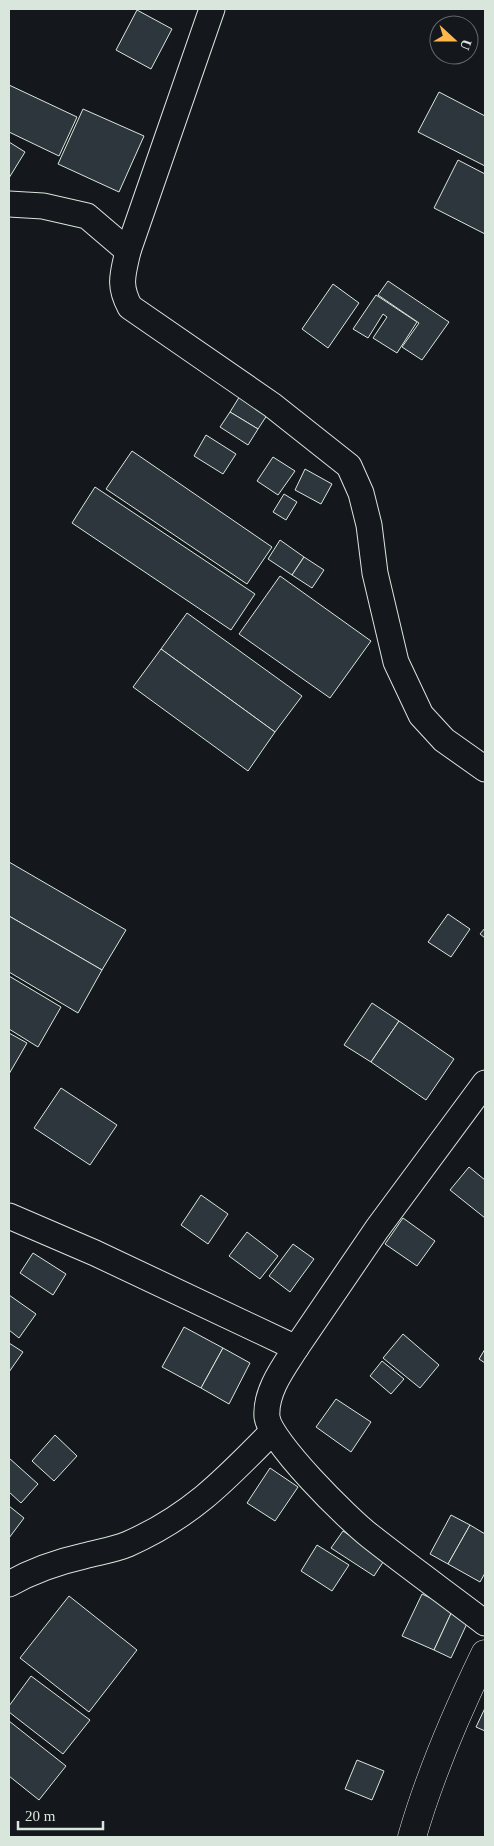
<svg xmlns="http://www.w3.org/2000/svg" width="494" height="1846" viewBox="0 0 494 1846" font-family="Georgia,serif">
<rect width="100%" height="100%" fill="#14181c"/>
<g fill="#2c363c" stroke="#d8e6dc">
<path d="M137 10 172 29 151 69 116 50Z"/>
<path d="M9 85 77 117 59 156 9 132Z"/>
<path d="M439 92 485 116V166L418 132Z"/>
<path d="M83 109 144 136 119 192 58 164Z"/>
<path d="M9 142 25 152 9 178Z"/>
<path d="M458 160 485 174V234L434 208Z"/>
<path d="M388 281 449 322 422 360 402 347 419 323 378 295Z"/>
<path d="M333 284 359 303 328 348 302 329Z"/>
<path d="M376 295 417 322 397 353 373 338 387 317 383 314 368 338 353 329Z"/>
<path d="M243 391 271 409 258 429 230 412Z"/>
<path d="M230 412 258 429 248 445 220 427Z"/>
<path d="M206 435 236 454 223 474 194 456Z"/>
<path d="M132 451 272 547 247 584 106 489Z"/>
<path d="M273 457 295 471 278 495 257 481Z"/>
<path d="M305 469 332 484 321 504 295 490Z"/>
<path d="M95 487 255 594 231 630 72 523Z"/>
<path d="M284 494 297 502 286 520 273 512Z"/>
<path d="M280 540 304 557 292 575 268 559Z"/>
<path d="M304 557 324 570 312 588 292 575Z"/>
<path d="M280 576 371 641 330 698 239 634Z"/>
<path d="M187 613 302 696 275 732 161 649Z"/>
<path d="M161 649 275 732 248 771 133 687Z"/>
<path d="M9 862 126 930 102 970 9 916Z"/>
<path d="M448 914 470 929 451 957 428 942Z"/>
<path d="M9 916 102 970 78 1013 9 972Z"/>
<path d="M485 928V938L480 934Z"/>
<path d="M9 976 61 1007 38 1047 9 1029Z"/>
<path d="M372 1003 399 1021 371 1062 344 1045Z"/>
<path d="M399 1021 454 1059 426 1100 371 1062Z"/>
<path d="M9 1033 27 1043 9 1074Z"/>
<path d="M61 1088 117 1125 90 1165 34 1128Z"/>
<path d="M469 1167 485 1180V1218L450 1190Z"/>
<path d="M201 1195 228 1214 208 1244 181 1225Z"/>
<path d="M403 1218 435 1241 417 1266 385 1244Z"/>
<path d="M247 1232 278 1256 260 1279 229 1256Z"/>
<path d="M293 1244 314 1259 290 1292 269 1276Z"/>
<path d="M33 1253 66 1274 53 1295 20 1273Z"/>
<path d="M9 1295 36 1314 19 1338 9 1330Z"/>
<path d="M184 1327 223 1348 201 1388 162 1367Z"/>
<path d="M403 1334 439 1365 420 1388 383 1358Z"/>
<path d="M9 1343 23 1352 9 1372Z"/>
<path d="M223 1348 250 1363 229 1404 201 1388Z"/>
<path d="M485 1349V1363L479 1359Z"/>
<path d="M382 1361 404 1379 391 1394 370 1376Z"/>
<path d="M336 1399 371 1422 351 1452 316 1427Z"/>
<path d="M55 1435 77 1456 54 1481 32 1461Z"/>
<path d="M9 1458 38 1484 21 1503 9 1492Z"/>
<path d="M270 1468 298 1487 275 1521 247 1503Z"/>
<path d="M9 1506 24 1518 9 1538Z"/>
<path d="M451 1515 470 1525 448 1564 430 1554Z"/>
<path d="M470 1525 485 1534V1573L480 1582 448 1564Z"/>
<path d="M343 1531 385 1559 374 1576 331 1548Z"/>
<path d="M317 1545 349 1565 332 1591 301 1571Z"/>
<path d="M422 1594 453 1609 434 1650 402 1636Z"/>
<path d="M69 1596 137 1650 89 1712 20 1658Z"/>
<path d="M453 1609 470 1617 451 1658 434 1650Z"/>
<path d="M31 1676 90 1720 63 1754 9 1712V1706Z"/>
<path d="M485 1708V1731L476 1727Z"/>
<path d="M9 1721 66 1766 39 1800 9 1776Z"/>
<path d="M357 1760 384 1771 372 1800 345 1789Z"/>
</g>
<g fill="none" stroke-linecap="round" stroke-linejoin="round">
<g stroke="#d8e6dc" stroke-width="27">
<g id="minor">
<path d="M212 9 128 251C123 274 118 285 130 307L272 405 349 466 361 493 369 525 375 573 396 662 421 715 444 740 485 769"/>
<path d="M9 204 43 206 87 216 128 251"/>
<path d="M9 1216 95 1253 296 1348C283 1368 265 1392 267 1417 270 1442 348 1519 370 1536 408 1566 447 1594 485 1623"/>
<path d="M296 1348 377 1229 485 1083"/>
<path d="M9 1584C32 1571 57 1562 84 1556 98 1552 114 1550 128 1544 191 1516 225 1480 272 1432"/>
</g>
</g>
<g stroke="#d8e6dc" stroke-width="29">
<path id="tertiary" d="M412 1837C430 1774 456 1714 485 1654"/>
</g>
<use href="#minor" stroke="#14181c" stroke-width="25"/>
<use href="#tertiary" stroke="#14181c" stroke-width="28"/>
</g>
<rect width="494" height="1846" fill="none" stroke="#d8e6dc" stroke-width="20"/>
<g transform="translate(454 40) rotate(111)"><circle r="24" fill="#14181c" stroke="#626a69"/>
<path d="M0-4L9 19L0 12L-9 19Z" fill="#ffb74d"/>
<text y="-8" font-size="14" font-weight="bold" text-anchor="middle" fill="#d8e6dc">U</text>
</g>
<path d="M18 1821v8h85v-8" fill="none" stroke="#d8e6dc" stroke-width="2.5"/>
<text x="25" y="1821" font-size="15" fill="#d8e6dc" stroke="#14181c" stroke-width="4" paint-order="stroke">20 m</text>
</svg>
